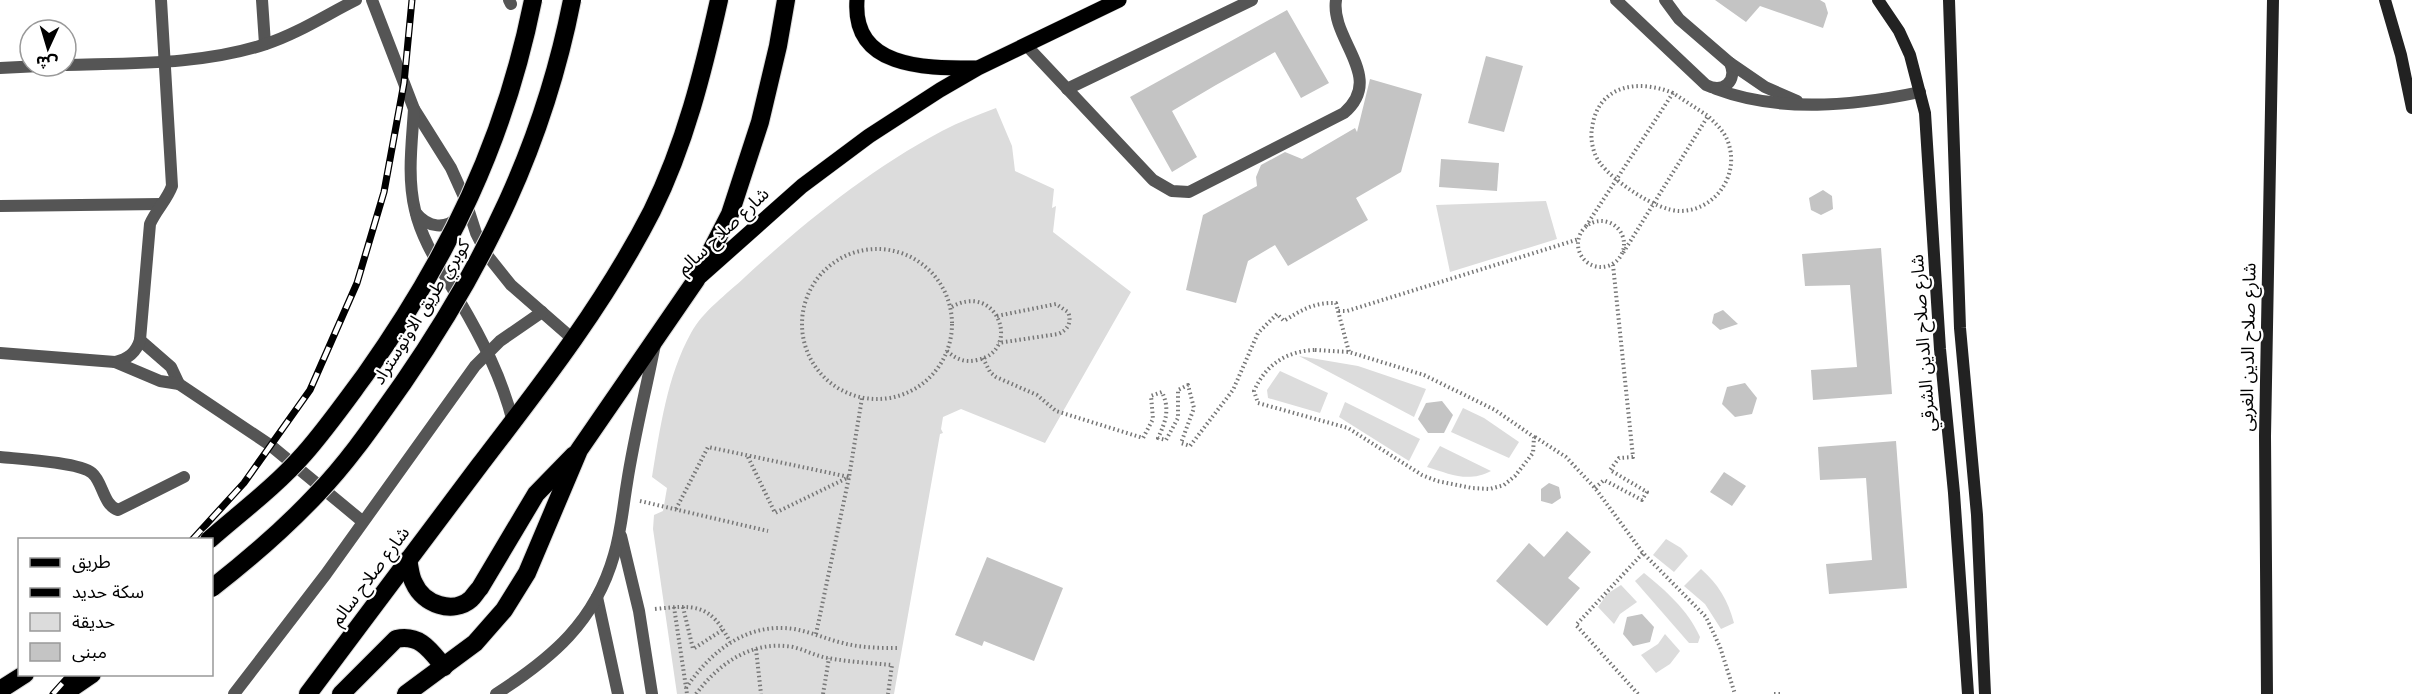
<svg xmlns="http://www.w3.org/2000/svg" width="2412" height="694" viewBox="0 0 2412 694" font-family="Arial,'Noto Sans Arabic',sans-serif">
<rect width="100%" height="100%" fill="#fff"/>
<g fill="#dcdcdc">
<path d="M996 108 1012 146 1015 171 1054 189 1052 208 1056 206 1053 232 1131 292 1045 443 961 409 943 417 941 429 943 433 940 434 894 694H677L653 529 654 515 663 511 667 488 652 477C660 429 667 376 691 333 703 311 727 294 745 277 805 222 869 170 942 131 959 122 978 115 996 108Z"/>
<path d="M1546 201 1557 239 1450 272 1436 205Z"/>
<path d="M1299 356 1358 366 1426 389 1414 417Z"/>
<path d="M1280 371 1328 393 1320 413 1268 398 1267 390Z"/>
<path d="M1345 402 1420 439 1409 461 1339 417Z"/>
<path d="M1463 408 1484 418 1519 442 1509 458 1451 432Z"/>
<path d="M1440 446 1491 471C1468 483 1450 474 1427 467Z"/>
<path d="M1666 539 1681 548 1688 556 1674 572 1653 555Z"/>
<path d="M1701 569C1718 584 1728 600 1734 623L1721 629 1705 604 1684 586Z"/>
<path d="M1644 573C1667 592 1687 609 1700 637L1698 643H1689L1635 581Z"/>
<path d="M1621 585 1637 602 1620 614 1614 624 1598 607 1607 594Z"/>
<path d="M1665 634 1680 651 1670 664 1656 673 1641 655 1658 644Z"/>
</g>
<g fill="#c4c4c4">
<path d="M1715 0H1820L1825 3 1828 13 1823 28 1760 6 1746 22Z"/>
<path d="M1287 10 1329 83 1301 98 1275 52 1216 85 1172 111 1197 157 1172 172 1130 97Z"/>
<path d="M1486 56 1523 66 1504 132 1468 123Z"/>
<path d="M1370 79 1422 94 1401 172 1356 198 1368 220 1288 266 1275 245 1248 261 1236 303 1186 290 1203 215 1257 186 1256 177 1261 165 1285 152 1302 159 1355 128 1357 132Z"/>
<path d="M1441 159 1499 163 1497 191 1439 187Z"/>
<path d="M1823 190 1832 196 1833 209 1821 215 1811 210 1809 198Z"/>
<path d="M1881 248 1892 394 1813 400 1811 370 1857 367 1850 285 1805 286 1802 254Z"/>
<path d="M1723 310 1738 324 1720 330 1712 323 1714 314Z"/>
<path d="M1745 383 1757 398 1752 414 1735 417 1722 404 1727 387Z"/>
<path d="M1442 401 1453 415 1444 433H1428L1418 419 1426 403Z"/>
<path d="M1896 441 1907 588 1829 594 1826 564 1872 560 1866 478 1820 480 1818 447Z"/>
<path d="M1724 472 1746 486 1732 506 1710 492Z"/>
<path d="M1549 483 1559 487 1561 498 1552 504 1541 501V489Z"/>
<path d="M1567 531 1591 552 1568 578 1580 588 1547 626 1496 581 1529 543 1544 557Z"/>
<path d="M987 557 1063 588 1034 661 984 641 982 646 955 635Z"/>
<path d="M1642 614 1654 627 1650 642 1633 646 1623 634 1627 617Z"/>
</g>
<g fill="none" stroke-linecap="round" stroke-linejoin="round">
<g stroke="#dbdbdb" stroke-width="16">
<g id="primary">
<path d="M857 0C852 69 926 68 975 68"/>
<path d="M701 276 802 186 869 136 940 90 978 68 1119 0"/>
</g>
</g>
<g stroke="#dbdbdb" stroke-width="20">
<g id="highway">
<path d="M408 560C410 567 410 576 414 583 423 604 453 615 471 599 474 596 477 591 480 588L536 494 574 455"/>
<path d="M0 690 25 674"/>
<path d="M63 694 92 674"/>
<path d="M308 694C365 618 422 541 479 466 542 384 605 303 652 211 685 144 703 72 719 0"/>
<path d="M341 694 396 639C420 634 430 650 444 667"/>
<path d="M406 694 475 643 504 610 527 573 579 450 696 280 730 214 760 122 778 46 786 0"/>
</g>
</g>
<g stroke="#777" stroke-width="4" stroke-dasharray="1.5 3" stroke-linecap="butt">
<path d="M1673 93C1639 79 1598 84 1592 128 1590 139 1593 154 1600 163 1613 181 1657 211 1680 211 1713 211 1739 178 1729 145 1726 133 1717 125 1708 116"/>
<circle cx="1601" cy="244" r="23"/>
<path d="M1586 226 1673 93 1708 116 1623 253"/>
<circle cx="877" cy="324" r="75"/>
<path d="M1338 311 1349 352"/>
<path d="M997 316 1056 304 1068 312C1072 322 1068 330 1058 334L998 343"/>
<path d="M1315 350 1349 352 1424 375 1495 410 1534 437 1533 453 1515 476 1504 485 1490 489 1472 488 1437 481 1422 475 1348 428 1258 403 1254 391C1266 364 1287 351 1315 350Z"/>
<path d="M947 351C956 359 965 363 977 360 1023 351 997 279 950 308"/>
<path d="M983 358 990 372 996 377 1037 395 1056 411 1143 438 1153 419 1151 396 1162 392C1170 409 1166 421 1158 438L1166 440 1178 418V390L1188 385 1194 408 1181 443 1190 446 1233 390 1258 333 1277 314 1284 321C1301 310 1315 302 1336 303L1338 311H1347L1579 239"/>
<path d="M1535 437 1566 457 1595 488 1643 553 1706 617 1720 647 1735 694"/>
<path d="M748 457 775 513 849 477"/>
<path d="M1595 488 1604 480 1642 500 1647 492 1610 470 1619 458 1633 457 1613 265"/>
<path d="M640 501 768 531"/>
<path d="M676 509 708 447 849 477"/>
<path d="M674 607 687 694"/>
<path d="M683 607 693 649 724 629"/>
<path d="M655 609C695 605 710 603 730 642"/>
<path d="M816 634 849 477 862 398"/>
<path d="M756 649 761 694"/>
<path d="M686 688C711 651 747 622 794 629 811 632 826 639 843 643 861 648 880 648 898 648"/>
<path d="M696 694C719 663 752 640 793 647 805 650 816 656 828 658 849 662 871 663 892 665L888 694"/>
<path d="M823 694 829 658"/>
<path d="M1638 694 1576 625 1643 553"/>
<path d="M1774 694H1782"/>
</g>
<g stroke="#555" stroke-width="12">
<path d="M262 0 265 44"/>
<path d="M372 0 414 109 451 168 465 199 476 233 487 255 511 285 574 340"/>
<path d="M509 0 511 4"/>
<path d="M1616 0 1706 85C1723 94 1738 81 1730 63L1679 19 1665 0"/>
<path d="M1026 45 1153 180 1172 191 1189 192 1344 113C1386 77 1330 40 1336 0"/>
<path d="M1730 63 1765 87 1797 101"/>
<path d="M66 65C132 63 203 65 266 44 297 34 326 15 356 0"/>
<path d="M0 68 40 66"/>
<path d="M1067 89 1252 0"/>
<path d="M1716 89C1780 113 1854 106 1920 92"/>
<path d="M414 109C412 142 407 177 415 210 422 242 443 271 459 300 482 339 502 378 513 422"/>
<path d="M0 206 161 204"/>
<path d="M416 213C428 228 446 230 459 216"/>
<path d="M140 340 171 367 179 384"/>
<path d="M0 353 115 362C128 359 136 353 140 340L150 224C156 210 167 200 172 186L161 0"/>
<path d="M115 362 160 381 179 384 270 445 362 521"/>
<path d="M0 457C19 459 79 462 92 473 103 482 103 505 118 510L184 477"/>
<path d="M621 536 639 611 652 694"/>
<path d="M597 597 618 694"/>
<path d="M234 694 326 574 475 366 500 341 542 312"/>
<path d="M496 694C552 658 595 622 614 555 621 532 623 507 627 483 634 437 646 390 655 344"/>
</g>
<g stroke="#222" stroke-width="12">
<path d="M1878 0 1899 31 1910 55 1925 113 1940 349 1954 493 1968 694"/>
<path d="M1949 0 1960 328 1977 515 1985 694"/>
<path d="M2385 0 2401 55 2412 108"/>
<path d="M2267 694 2265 436 2273 0"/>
</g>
<use href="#primary" stroke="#000" stroke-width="15"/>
<use href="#highway" stroke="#000" stroke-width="18"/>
<g stroke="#000" stroke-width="7">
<g id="rail">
<path d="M192 540 244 483 310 390 357 283 384 192 404 83 412 0"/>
<path d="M53 694 71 674"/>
</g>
</g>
<use href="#rail" stroke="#fff" stroke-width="4.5" stroke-dasharray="14" stroke-linecap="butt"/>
<g stroke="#dbdbdb" stroke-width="20" stroke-linecap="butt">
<g id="highway-bridge">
<path d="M209 540C241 512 276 486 304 454 326 429 345 402 365 375 448 258 505 141 533 0"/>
<path d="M212 588C248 560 285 528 317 494 349 461 376 421 403 383 485 264 544 143 572 0"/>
</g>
</g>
<use href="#highway-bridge" stroke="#000" stroke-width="18"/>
</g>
<g text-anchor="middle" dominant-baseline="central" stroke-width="4.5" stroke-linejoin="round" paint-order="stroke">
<g font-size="18" fill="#000" stroke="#fff">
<text transform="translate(723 231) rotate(-43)">شارع صلاح سالم</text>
<text transform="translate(421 312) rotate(-58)">كوبري طريق الاوتوستراد</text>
<text transform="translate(1923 343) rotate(-94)">شارع صلاح الدين الشرقي</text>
<text transform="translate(2248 347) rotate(-89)">شارع صلاح الدين الغربى</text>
<text transform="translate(370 576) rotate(-53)">شارع صلاح سالم</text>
</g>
</g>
<rect x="18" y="538" width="195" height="138" fill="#ffffff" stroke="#999999" stroke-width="1.5"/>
<rect x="30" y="558" width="30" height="9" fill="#000000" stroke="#999999" stroke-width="1.5"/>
<text x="72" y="568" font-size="18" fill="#000000">طريق</text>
<rect x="30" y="588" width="30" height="9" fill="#000000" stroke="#999999" stroke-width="1.5"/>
<text x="72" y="598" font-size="18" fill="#000000">سكة حديد</text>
<rect x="30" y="613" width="30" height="18" fill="#dcdcdc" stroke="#999999" stroke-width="1.5"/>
<text x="72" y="628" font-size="18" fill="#000000">حديقة</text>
<rect x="30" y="643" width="30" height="18" fill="#c4c4c4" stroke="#999999" stroke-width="1.5"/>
<text x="72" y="658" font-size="18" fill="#000000">مبنى</text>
<g transform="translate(48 48) rotate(184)"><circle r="28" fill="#ffffff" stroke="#999999" stroke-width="1.5"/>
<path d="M0-4.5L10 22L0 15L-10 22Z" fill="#000000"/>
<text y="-9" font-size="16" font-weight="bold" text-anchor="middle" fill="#000000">ش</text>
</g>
</svg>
